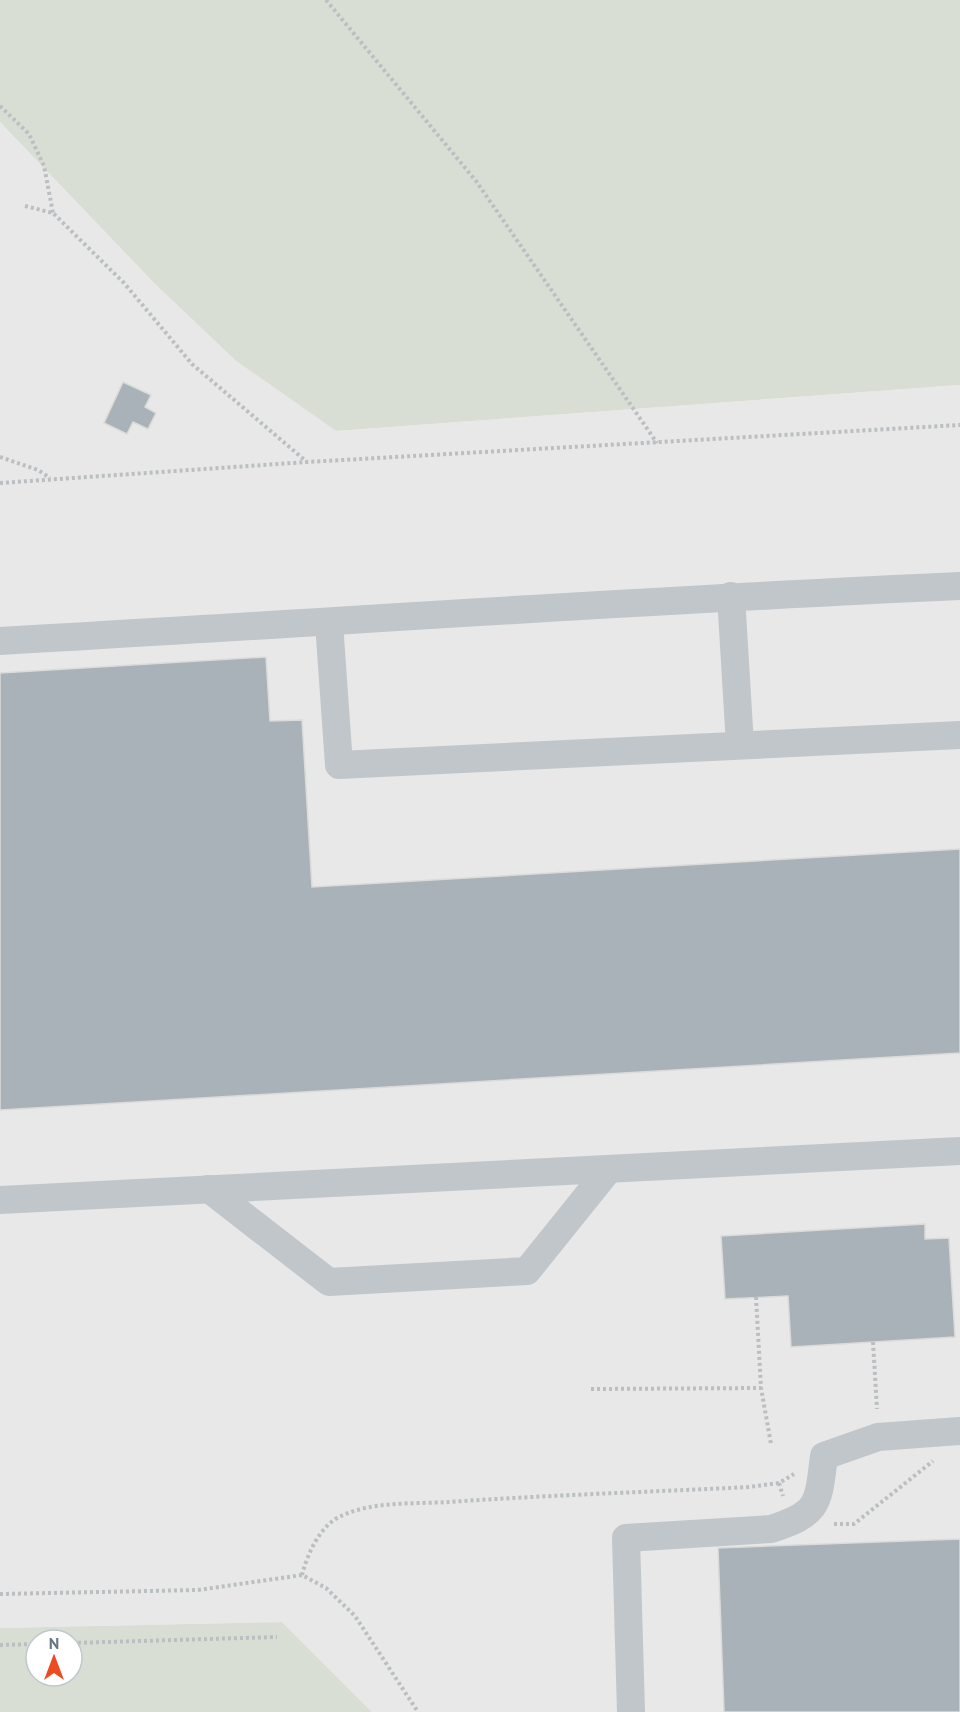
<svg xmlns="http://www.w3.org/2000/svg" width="960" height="1712" viewBox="0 0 960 1712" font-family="'PT Sans',sans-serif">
<rect width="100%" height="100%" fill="#f9f9f6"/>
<path fill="#e7e8e7" d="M0 122 153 282 236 361 336 431 960 385V1712H372L282 1622 0 1628Z"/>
<g fill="#d9ded5" fill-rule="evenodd">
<path d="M0 0H960V385L336 431 236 361 153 282 0 122Z"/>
<path d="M282 1622 372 1712H0V1628ZM36 1640H72V1676H36Z"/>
</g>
<g fill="#a8b2b8" stroke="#dbdbd8" stroke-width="1.5">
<path d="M123 382 151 395 145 407 156 413 148 429 133 422 127 434 104 423Z"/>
<path d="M266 657 270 721 302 720 312 887 960 849V1053L0 1110V673Z"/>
<path d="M925 1224V1239L949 1238 955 1337 791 1347 788 1296 725 1299 721 1236Z"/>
<path d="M960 1539V1712H724L718 1548Z"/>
</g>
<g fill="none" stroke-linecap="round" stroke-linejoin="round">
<g stroke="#bbbfc2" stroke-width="4" stroke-dasharray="3 3" stroke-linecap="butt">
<path d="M326 0 476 181 657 443"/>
<path d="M0 106 29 134 44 166 53 213"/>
<path d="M25 206 53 213 124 283 192 364 307 462"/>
<path d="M0 457 38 470 50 478"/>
<path d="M0 483 307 462 960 425"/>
<path d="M756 1297 761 1388 771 1444"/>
<path d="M873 1342 877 1409"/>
<path d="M591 1389 761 1388"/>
<path d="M779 1483 783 1496"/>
<path d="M834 1524H854L933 1461"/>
<path d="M302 1575C307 1555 320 1525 341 1516 373 1501 414 1504 449 1502 549 1495 649 1492 749 1487L779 1483 794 1474"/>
<path d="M0 1594 198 1590 302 1575 326 1588 355 1616 418 1712"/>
<path d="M72 1643 277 1637"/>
<path d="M0 1645 36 1644"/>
</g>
<g stroke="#c1c6ca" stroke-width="28">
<path d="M731 596 740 745"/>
<path d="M329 623 339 765 960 735"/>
<path d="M0 641C320 623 640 600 960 586"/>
<path d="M209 1189 329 1282 527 1271 609 1169"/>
<path d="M0 1200 960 1151"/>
<path d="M631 1712 626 1538 771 1529C820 1513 818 1504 824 1456L878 1437 960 1431"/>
</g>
</g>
<g transform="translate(54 1658)"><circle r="28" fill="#ffffff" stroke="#c0c8cd" stroke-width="1.5"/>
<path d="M0-4.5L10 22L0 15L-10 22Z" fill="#ed4a22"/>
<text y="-9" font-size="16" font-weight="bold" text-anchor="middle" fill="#627683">N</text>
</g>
</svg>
